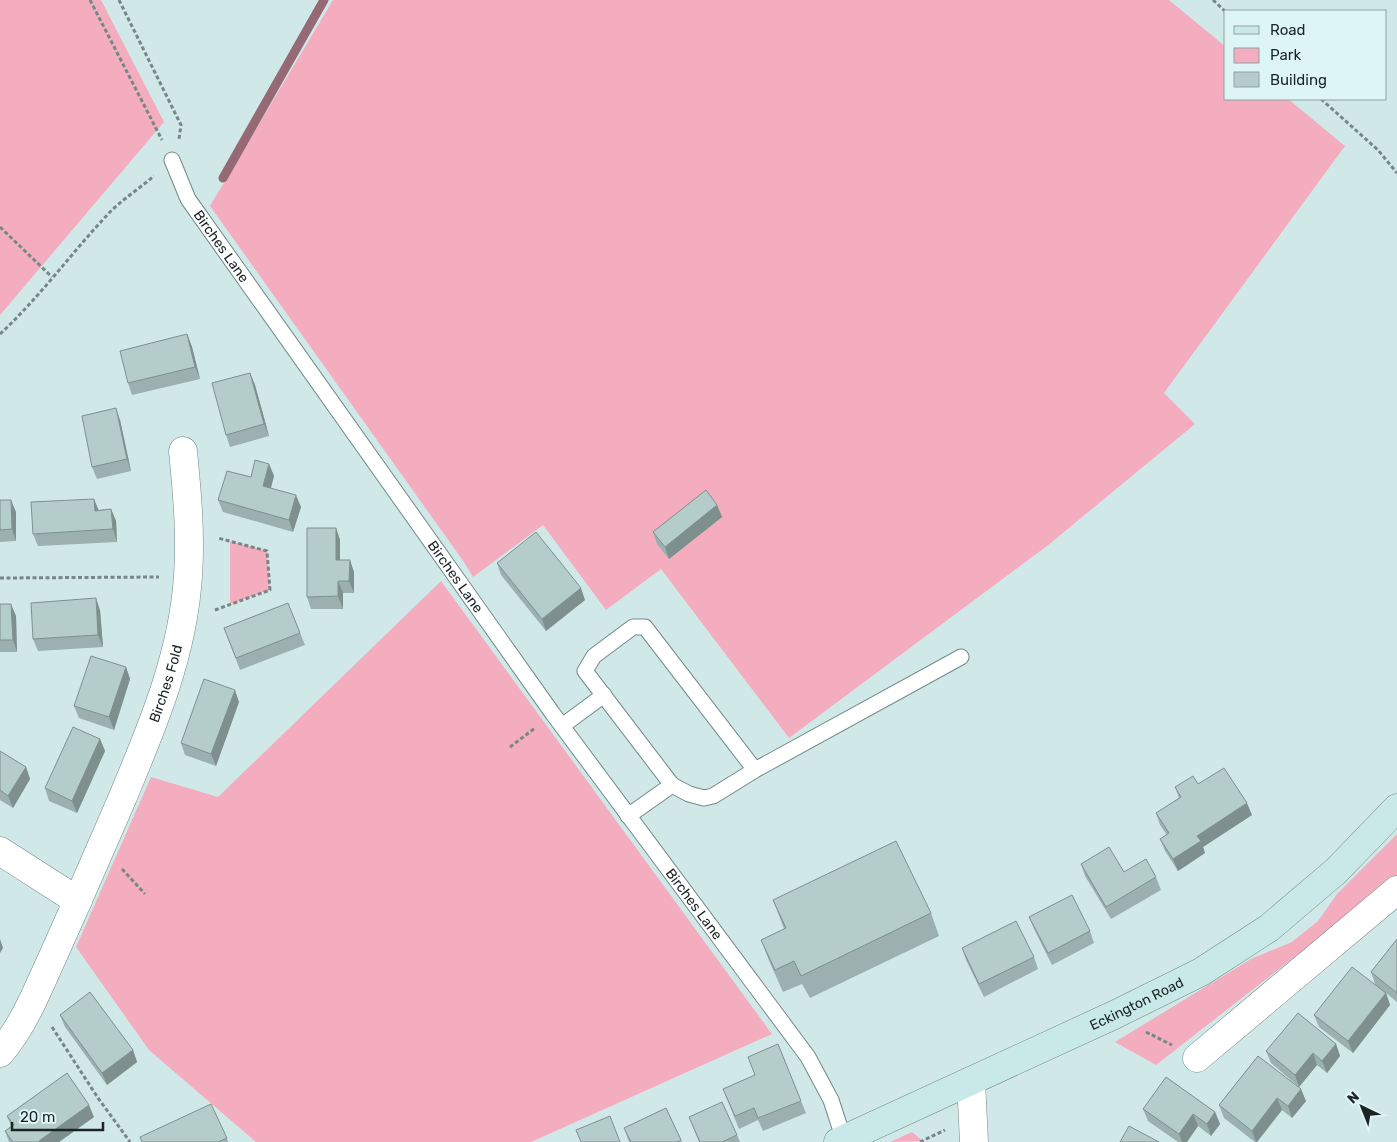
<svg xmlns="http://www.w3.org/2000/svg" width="1397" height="1142" viewBox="0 0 1397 1142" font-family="Rubik,sans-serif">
<rect width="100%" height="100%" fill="#d0e9e8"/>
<g fill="#f3adbe">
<path d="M0 0H101L164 122 0 315Z"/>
<path d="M333 0H1169L1226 47V99H1288L1345 146 1164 393 1195 424 1047 546 789 738 661 569 606 610 543 525 473 577 464 562 210 206Z"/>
<path d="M230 541 267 551 270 590 230 604Z"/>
<path d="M441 581 772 1034 531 1142H256L149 1050 76 947 151 777 218 797Z"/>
<path d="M1397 834V876L1329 930 1156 1065 1115 1042 1251 959 1292 942 1318 921 1337 894Z"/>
<path d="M912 1132 923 1141 890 1142Z"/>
</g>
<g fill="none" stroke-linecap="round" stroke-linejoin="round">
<path stroke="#966a74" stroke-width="9" d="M223 178 324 0"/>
<g stroke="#728988" stroke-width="17">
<g id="service">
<path id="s1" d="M172 160 188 199 553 714 808 1057 831 1100 844 1140"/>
<path d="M562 726 604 695"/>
<path d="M755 770 645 627H633L594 656 585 671 672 785 689 794 704 798 713 796 755 770 961 657"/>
<path d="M628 816 672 785"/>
</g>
</g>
<g stroke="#728988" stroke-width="29">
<g id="minor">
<path d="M0 851 78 901"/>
<path id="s2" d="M0 1053C14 1037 24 1019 33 1000 64 933 93 866 122 799 152 727 183 655 188 576 191 534 187 492 183 451"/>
<path d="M1197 1058 1397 890"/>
<path d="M971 1081 974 1142"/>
</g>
</g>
<g stroke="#728988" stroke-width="29">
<g id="secondary">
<path id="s3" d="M838 1142 1114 1015 1201 972 1269 928 1336 871 1397 808"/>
</g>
</g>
<g stroke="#768786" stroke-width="3" stroke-dasharray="4 2.5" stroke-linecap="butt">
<path d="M90 0 162 140"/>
<path d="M119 0 181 125 179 139"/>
<path d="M1213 0 1226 12"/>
<path d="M1321 99 1378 150 1397 173"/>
<path d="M0 227 52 277"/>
<path d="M0 334C40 297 72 252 110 212 123 199 140 188 154 176"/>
<path d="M0 578 159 577"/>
<path d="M215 610 270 590 267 551 218 538"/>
<path d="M510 747 535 728"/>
<path d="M122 869 145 894"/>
<path d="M52 1027 98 1098 130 1142"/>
<path d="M1146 1032 1172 1045"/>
<path d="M920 1142 945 1130"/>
</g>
<use href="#service" stroke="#fff" stroke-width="15"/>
<use href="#minor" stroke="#fff" stroke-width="28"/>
<use href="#secondary" stroke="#c8e9e8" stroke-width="28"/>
</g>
<g fill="#9bb0af">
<path d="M187 334 192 347 200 379 132 395 128 383Z"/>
<path d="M250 373 255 385 269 436 230 447 226 435Z"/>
<path d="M120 420 131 471 97 479 92 467Z"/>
<path d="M269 464 274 476 271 488 301 507 293 532 223 512 218 500Z"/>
<path d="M94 499 98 510 111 509 116 521 117 542 38 546 33 534Z"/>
<path d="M0 500 16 512V541L0 542Z"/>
<path d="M717 505 722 517 669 559 657 544 653 532Z"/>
<path d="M336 528 340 540V560L354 572V593H343V609H311L307 597Z"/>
<path d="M497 563 585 600 546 631 501 575Z"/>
<path d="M288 603 305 645 240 670 224 628Z"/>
<path d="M0 604 16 616 17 652H0Z"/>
<path d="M100 610 103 647 38 651 33 639Z"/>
<path d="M126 667 130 679 114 730 79 718 74 706Z"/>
<path d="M239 702 216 766 185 755 181 743Z"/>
<path d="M100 739 105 751 77 813 49 801 45 788Z"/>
<path d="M0 751 26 767 30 779 13 808 0 800Z"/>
<path d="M1198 784 1252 815 1203 847 1205 853 1178 871 1165 851 1160 839 1167 835 1160 825 1156 813 1179 798 1175 787Z"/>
<path d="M1081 864 1156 877 1161 890 1111 919 1085 876Z"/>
<path d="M773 900 931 913 939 936 810 998 802 984 783 992 770 963 761 940 784 929Z"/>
<path d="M1029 917 1090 931 1094 943 1052 965 1034 929Z"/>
<path d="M1397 939V1002L1386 993 1390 1005 1353 1053 1319 1027 1314 1015 1375 984 1371 972Z"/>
<path d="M962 948 1034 957 1038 969 984 997 966 960Z"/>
<path d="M60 1015 133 1050 137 1062 107 1085 65 1027Z"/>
<path d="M1336 1044 1340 1056 1327 1073 1317 1065 1299 1087 1271 1063 1266 1051Z"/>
<path d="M1258 1056 1306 1101 1292 1118 1282 1110 1257 1142H1255L1224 1118 1219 1105Z"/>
<path d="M748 1057 801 1101 806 1113 763 1131 758 1120 739 1129 723 1089 755 1075Z"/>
<path d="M666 1108 682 1142H629L624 1128Z"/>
<path d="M1143 1109 1215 1112 1220 1124 1211 1136 1198 1126 1187 1142H1178L1148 1121Z"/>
<path d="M7 1116 94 1117 59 1142H9L5 1131 11 1126Z"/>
<path d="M689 1117 737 1135 740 1142H699Z"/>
<path d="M140 1137 227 1138 228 1142H142Z"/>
</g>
<g fill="#7e908e">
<path d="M187 334 192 347 200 379 195 367Z"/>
<path d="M250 373 255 385 269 436 264 424Z"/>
<path d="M116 408 120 420 131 471 127 459Z"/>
<path d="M269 464 274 476 268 498 263 486Z"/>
<path d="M296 495 301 507 293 532 289 520Z"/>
<path d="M94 499 99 511H95Z"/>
<path d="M11 500 16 512V541L12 529Z"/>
<path d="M717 505 722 517 669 559 665 547Z"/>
<path d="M111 509 116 521 117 542 113 529Z"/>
<path d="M336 528 340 540V572L336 560Z"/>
<path d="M350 560 354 572V593L349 581Z"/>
<path d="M338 581 343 593V609L338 596Z"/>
<path d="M581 588 585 600 546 631 542 619Z"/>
<path d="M96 598 100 610 103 647 98 635Z"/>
<path d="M11 604 16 616 17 652 13 640Z"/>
<path d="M126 667 130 679 114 730 109 717Z"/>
<path d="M235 690 239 702 216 766 211 754Z"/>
<path d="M100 739 105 751 77 813 72 801Z"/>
<path d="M26 767 30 779 13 808 8 796Z"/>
<path d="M1247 803 1252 815 1203 847 1205 853 1178 871 1173 859 1197 836Z"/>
<path d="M0 939 3 948 0 953Z"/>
<path d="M1386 993 1390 1005 1353 1053 1348 1041Z"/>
<path d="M1336 1044 1340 1056 1327 1073 1322 1061Z"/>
<path d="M133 1050 137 1062 107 1085 102 1073Z"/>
<path d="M1313 1053 1317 1065 1299 1087 1295 1075Z"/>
<path d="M1301 1089 1306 1101 1292 1118 1288 1106Z"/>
<path d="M1277 1098 1282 1110 1257 1142H1256L1252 1131Z"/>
<path d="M89 1105 94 1117 59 1142H40L39 1141Z"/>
<path d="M1215 1112 1220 1124 1211 1136 1207 1124Z"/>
<path d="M1193 1114 1198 1126 1187 1142H1182L1179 1134Z"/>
</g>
<g fill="#b4cdcb" stroke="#7e908e">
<path d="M187 334 195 367 128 383 120 351Z"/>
<path d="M250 373 264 424 226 435 212 383Z"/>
<path d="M116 408 127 459 92 467 82 416Z"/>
<path d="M255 460 269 464 263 486 296 495 289 520 218 500 227 471 251 477Z"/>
<path d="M706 490 717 505 665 547 653 532Z"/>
<path d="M94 499 95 511 111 509 113 529 33 534 31 502Z"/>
<path d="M0 500H11L12 529 0 530Z"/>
<path d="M307 528H336V560H350L349 581H338V596L307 597Z"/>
<path d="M536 532 581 588 542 619 497 563Z"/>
<path d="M96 598 98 635 33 639 31 603Z"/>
<path d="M288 603 300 633 236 658 224 628Z"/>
<path d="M0 604H11L13 640H0Z"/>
<path d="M91 656 126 667 109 717 74 706Z"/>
<path d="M204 679 235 690 211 754 181 743Z"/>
<path d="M73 727 100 739 72 801 45 788Z"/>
<path d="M0 751 26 767 8 796 0 790Z"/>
<path d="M1224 768 1247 803 1197 836 1201 841 1173 859 1160 839 1169 833 1156 813 1181 797 1175 787 1193 776 1198 784Z"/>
<path d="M896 841 931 913 801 976 794 961 775 970 761 940 786 928 773 900Z"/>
<path d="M1109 847 1124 872 1146 859 1156 877 1106 907 1081 864Z"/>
<path d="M1072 895 1090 931 1048 953 1029 917Z"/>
<path d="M1016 921 1034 957 979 984 962 948Z"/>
<path d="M1397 939V993L1371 972Z"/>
<path d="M1352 967 1386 993 1348 1041 1314 1015Z"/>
<path d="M90 992 133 1050 102 1073 60 1015Z"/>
<path d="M1298 1013 1336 1044 1322 1061 1313 1053 1295 1075 1266 1051Z"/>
<path d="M778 1044 801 1101 758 1118 754 1108 735 1116 723 1089 755 1075 748 1057Z"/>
<path d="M1258 1056 1301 1089 1288 1106 1277 1098 1252 1131 1219 1105Z"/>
<path d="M67 1073 89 1105 39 1141 40 1142H13L5 1131 14 1125 7 1116Z"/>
<path d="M1166 1077 1215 1112 1207 1124 1193 1114 1179 1134 1143 1109Z"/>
<path d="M722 1102 737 1135 722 1142H700L689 1117Z"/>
<path d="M211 1104 227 1138 218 1142H142L140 1137Z"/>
<path d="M666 1108 681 1140 677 1142H631L624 1128Z"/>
<path d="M610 1116 620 1142H581L576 1130Z"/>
<path d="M1129 1126 1159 1142H1120Z"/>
</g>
<g text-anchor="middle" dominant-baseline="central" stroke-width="4.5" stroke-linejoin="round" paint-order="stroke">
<g font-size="14" fill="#1b2524" stroke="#ddf6f5">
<text stroke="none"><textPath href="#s1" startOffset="100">Birches Lane</textPath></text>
<text stroke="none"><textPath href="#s1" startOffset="505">Birches Lane</textPath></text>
<text stroke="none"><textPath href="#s2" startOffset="406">Birches Fold</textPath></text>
<text stroke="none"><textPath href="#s1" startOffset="910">Birches Lane</textPath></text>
<text stroke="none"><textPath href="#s3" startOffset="329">Eckington Road</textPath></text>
</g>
</g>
<rect x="1224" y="10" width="162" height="90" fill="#ddf6f5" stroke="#8fa2a1"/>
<rect x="1234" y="26" width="25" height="8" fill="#c8e9e8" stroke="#8fa2a1"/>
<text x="1270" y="35" font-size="15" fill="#1b2524">Road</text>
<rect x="1234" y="48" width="25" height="15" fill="#f3adbe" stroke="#8fa2a1"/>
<text x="1270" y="60" font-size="15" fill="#1b2524">Park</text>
<rect x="1234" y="72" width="25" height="15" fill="#b4cdcb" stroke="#8fa2a1"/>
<text x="1270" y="85" font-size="15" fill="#1b2524">Building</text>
<g transform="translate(1362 1107) rotate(317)" stroke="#ddf6f5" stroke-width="4" paint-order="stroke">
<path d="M0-4L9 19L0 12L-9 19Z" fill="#1b2524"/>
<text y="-8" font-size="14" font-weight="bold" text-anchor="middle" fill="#1b2524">N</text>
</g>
<path d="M12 1122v8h91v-8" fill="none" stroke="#1b2524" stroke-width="2.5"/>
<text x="20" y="1122" font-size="15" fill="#1b2524" stroke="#ddf6f5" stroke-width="4" paint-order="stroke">20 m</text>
</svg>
